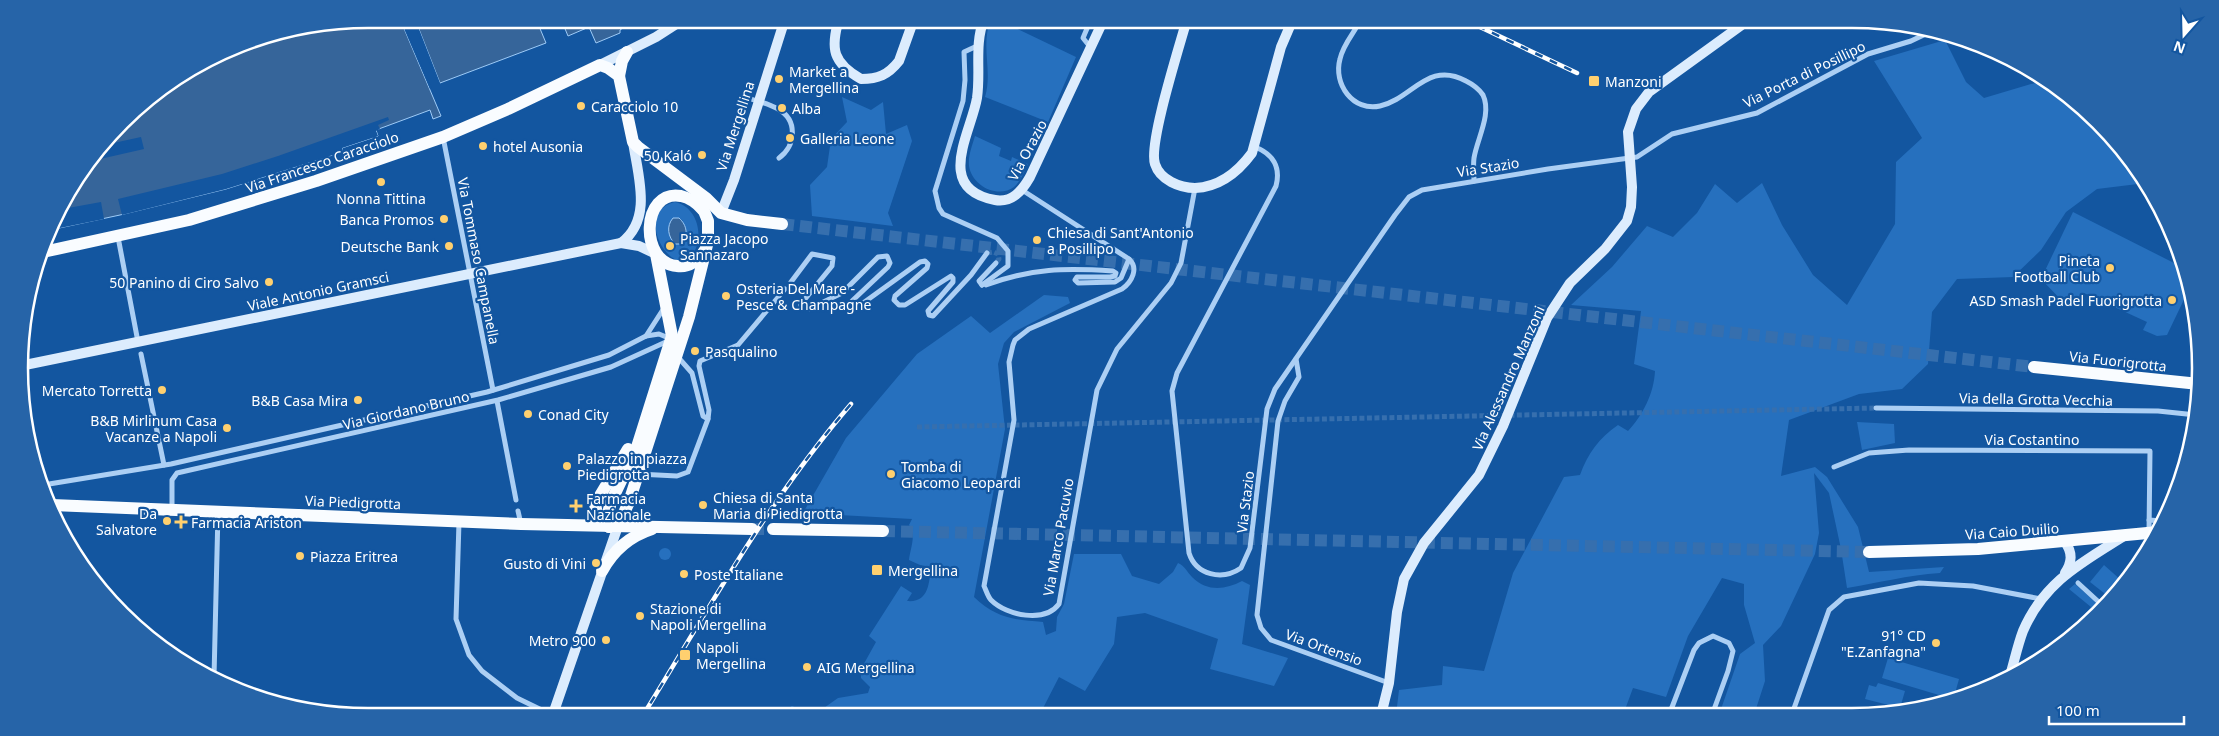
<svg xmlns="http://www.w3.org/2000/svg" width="2219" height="736" viewBox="0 0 2219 736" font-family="'Noto Sans',sans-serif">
<rect width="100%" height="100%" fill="#1356a0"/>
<g fill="#2670be" fill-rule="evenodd">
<path d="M991 19H997L1076 57 1048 122 985 97C993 70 980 46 991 19Z"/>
<path d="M1945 40 1966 82 1984 98 2031 84 2048 81C2089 107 2118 144 2146 183L2097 189 2066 212 2041 250 2013 277 1957 279 1932 312 1928 364 1902 389 1859 394 1789 420 1781 476 1815 467 1827 477 1858 527 1869 572 1944 567 1940 573C1908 575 1878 583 1847 588L1841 549 1829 493 1814 473 1819 533 1815 554 1781 626 1763 645 1765 681 1754 715H1719L1740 654 1755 643 1744 605V584L1722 578 1688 636 1666 697 1633 688 1623 715H1396L1399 690 1442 685 1443 666 1484 671 1513 573 1564 477 1580 475C1588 453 1599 438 1618 425L1628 431C1643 415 1654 393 1655 371L1634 364 1641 311 1571 305 1612 267 1647 226 1673 237 1697 213 1715 184 1737 203 1762 183 1782 225 1813 275 1847 305 1895 224 1896 162 1922 138 1874 61Z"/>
<path d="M842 97 871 110 883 102 886 134 907 125 912 141 888 213 893 226 812 216 810 185 827 167 831 139 847 122Z"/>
<path d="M975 136 1001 148 999 156 1011 161 1012 157 1028 164C1024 172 1021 181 1014 187 998 199 972 186 969 166 968 156 972 146 975 136Z"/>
<path d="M675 202C694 206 702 228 697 245 681 295 627 213 675 202ZM679 218 683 221 681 244H675Z"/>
<path d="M2073 212 2178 265 2184 266 2189 289 2167 335 2157 336 2143 330 2147 322 2084 293 2068 307 2041 279Z"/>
<path d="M1044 295 1068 297 1070 303 1014 332 1004 343 998 364 1005 429 974 597C996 618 1014 620 1043 622L1046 635 1056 631 1057 617 1064 604 1074 554H1121L1132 576 1159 584 1173 572 1178 563C1185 566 1187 572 1192 577 1207 592 1225 590 1242 581L1250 585 1242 644 1288 658 1274 686 1210 669 1218 639 1145 613 1117 617 1114 644 1085 691 1059 677 1039 716H787L789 708 792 706 814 715 838 698 868 693 870 687 861 678V669L876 642 869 636 901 586 912 593 907 601C929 603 929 583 931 567L920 565 909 560C910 549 917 534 909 525L912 519 803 513 846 438 917 354 971 316 990 333Z"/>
<path d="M1857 422 1894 424 1895 443 1862 450Z"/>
<circle cx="665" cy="554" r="6"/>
<path d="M2104 565 2122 581 2109 597 2090 582Z"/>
<path d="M2075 584 2101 607 2081 631 2075 626 2091 607 2069 589Z"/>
<path d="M1888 658 1959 679 1954 697 1949 698 1882 678Z"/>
<path d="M1878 683 1905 691 1900 708 1865 699 1869 685 1876 687Z"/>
</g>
<g fill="#36659a" stroke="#9ecbf7">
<path d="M368 19H400L441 116 433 119 430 110 376 130 378 136 342 148V152L226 189 120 215 50 230 55 213 91 155 138 106 235 45 300 25Z"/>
<path d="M415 19H536L546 43 440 83Z"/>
<path d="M561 19H636L620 30V33L596 43 589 27 568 36Z"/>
<path d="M673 218H679C687 225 689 236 681 244H675C668 237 666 226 673 218Z"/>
</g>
<g fill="#1356a0">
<path d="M400 19H402L432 88 430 89Z"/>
<path d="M412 19H415L440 83 438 84Z"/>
<path d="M388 117 389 120 378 125 380 129 376 131 378 136 342 148V152L226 189 122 215 118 199 222 174 278 156Z"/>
<path d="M141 137 144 149 87 162 100 146Z"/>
<path d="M101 202 104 219 50 230 57 210Z"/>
</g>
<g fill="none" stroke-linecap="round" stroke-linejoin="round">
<g stroke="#366fae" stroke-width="5" stroke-dasharray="5 2.5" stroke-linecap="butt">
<path d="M987 253 993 252 998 254 999 259 996 263"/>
<path d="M917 427 1876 408"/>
</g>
<g stroke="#366fae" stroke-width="12" stroke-dasharray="12 6" stroke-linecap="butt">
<path d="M782 224 2034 367"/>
<path d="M752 529H773"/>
<path d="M883 531 1869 552"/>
</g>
<g stroke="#accff4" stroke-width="5">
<path d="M1091 19 1083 38 1091 48"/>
<path d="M1361 19C1355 32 1343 44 1340 59 1333 84 1353 112 1380 106 1412 99 1428 60 1466 81 1472 84 1479 89 1483 95 1492 114 1477 139 1474 158 1473 166 1474 173 1474 181"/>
<path d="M977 46 964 52 965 80 963 101 935 191 939 208 943 214 997 238 1008 251V266L982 285"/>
<path d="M751 99C760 102 770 104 778 109 798 120 796 146 779 158"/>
<path d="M443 137 493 390"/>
<path d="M1255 147C1273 154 1281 167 1276 186L1177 373 1172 391 1189 553C1196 575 1222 581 1241 568L1250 548 1267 409 1275 389 1395 215 1409 197 1422 190 1548 169 1637 157 1672 134 1757 113 1868 54 1911 41 1934 30"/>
<path d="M1022 190 1129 259C1139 268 1132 282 1122 289L1029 329 1015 340 1013 345 1009 362 1014 420 984 586C986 590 988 597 991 600 1007 616 1045 623 1059 604L1097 390 1117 349 1171 283 1181 263 1195 188"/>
<path d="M118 237 138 342"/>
<path d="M791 282 812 254 833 258 832 266 801 304V308L809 309 842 293 878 257 887 256 890 263 888 267 852 301 853 305 859 306 920 262 925 261 928 264 927 268 895 296 894 300 899 305H905L951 276 953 278V282L928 311 929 315 933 316 971 275 987 253"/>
<path d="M982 285 979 281 996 263"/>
<path d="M986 285C1032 268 1065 268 1113 271L1116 273 1115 276 1110 277H1077L1075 280 1078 283 1115 282 1121 278 1129 259"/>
<path d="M646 336 664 308"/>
<path d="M141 354 164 465"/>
<path d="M1296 359 1299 377 1285 401 1278 421 1257 615 1261 628 1271 640 1389 683"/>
<path d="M497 401 516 500"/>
<path d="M1876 408 2158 411 2196 415"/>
<path d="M708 419 709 410 699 366 700 361 738 345 785 289"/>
<path d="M1834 467 1869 453 1909 450 2150 451 2149 532"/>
<path d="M638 474 677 476 688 472 708 419 703 416 692 373 677 356"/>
<path d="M43 485 171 464 487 392 609 355 646 336 659 334 671 339"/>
<path d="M172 510V480L177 473 498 400 611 367 668 341"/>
<path d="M518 511 521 524"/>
<path d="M2149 520 2162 521"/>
<path d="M459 522 456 619 469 655 482 671 517 698 554 716"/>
<path d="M2078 583 2102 605"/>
<path d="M120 613 132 618 185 663"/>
<path d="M214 677 218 512"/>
<path d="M1792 714 1829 610 1844 597 1919 583 1973 586 2041 599"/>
<path d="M1669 715 1694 650 1699 643 1713 636 1729 643 1733 651 1728 671 1712 715"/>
</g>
<g stroke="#dcecfd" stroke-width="10">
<path d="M839 19C830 49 833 63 861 79 878 79 888 75 899 61L914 19"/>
<path d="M984 19C974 45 981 71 977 98 971 133 934 189 995 200 1012 203 1022 191 1030 177L1104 19"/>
<path d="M1187 19C1180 45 1148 144 1155 164 1160 180 1180 188 1195 188 1220 187 1238 172 1252 153L1281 47 1293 19"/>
<path d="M600 65 656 37 684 19"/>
<path d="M721 213 734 180 785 19"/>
<path d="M621 243C653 219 638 176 633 142"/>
<path d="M20 366 621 243 639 246 656 254"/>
<path d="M2065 542C2073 553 2072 562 2065 573"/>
<path d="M2009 679C2014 663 2017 647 2023 631 2044 582 2081 563 2124 536"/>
<path d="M1381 715 1389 683 1397 612 1404 579 1424 543 1479 475 1503 426 1547 318 1570 283 1605 249 1627 221 1631 207 1632 187 1628 132 1636 109 1649 92 1750 19"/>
<path d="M552 717 618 526"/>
</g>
<g stroke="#f9fcff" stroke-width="12">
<path d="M619 76 622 61 627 52"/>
<path d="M703 210C697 203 690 198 681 196 641 189 639 263 677 266 689 268 699 260 705 250"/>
<path d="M43 252 189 220 316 181 443 137 508 109 600 65 608 68 619 76 633 142 638 147 706 198 721 213 747 220 782 224"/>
<path d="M2034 367 2199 384"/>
<path d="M52 505 521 524 752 529"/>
<path d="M618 526 629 502 689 317 708 241V221L696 191"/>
<path d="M609 527 608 513 611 502 637 447 672 336 656 254"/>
<path d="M609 527 597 514 595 504 628 449"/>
<path d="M773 529 883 531"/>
<path d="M1869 552 1978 549 2158 532"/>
<path d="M602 571C613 551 630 536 652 529"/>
</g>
<g stroke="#fff" stroke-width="4.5">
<g id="rail">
<path d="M1463 19 1577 73"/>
<path d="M642 717C708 610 769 499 851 404"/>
</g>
</g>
<use href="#rail" stroke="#1356a0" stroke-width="2.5" stroke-dasharray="8" stroke-linecap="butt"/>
</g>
<g fill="#ffd06f" stroke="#1356a0" stroke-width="2">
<circle cx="779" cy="79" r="5"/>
<rect x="1588" y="75" width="12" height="12" rx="2.5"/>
<circle cx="581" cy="106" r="5"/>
<circle cx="782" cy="108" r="5"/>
<circle cx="790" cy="138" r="5"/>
<circle cx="483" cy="146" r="5"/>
<circle cx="702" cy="155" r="5"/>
<circle cx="381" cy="182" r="5"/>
<circle cx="444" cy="219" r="5"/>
<circle cx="1037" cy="240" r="5"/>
<circle cx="449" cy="246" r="5"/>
<circle cx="670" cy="246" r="5"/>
<circle cx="2110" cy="268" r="5"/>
<circle cx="269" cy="282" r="5"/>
<circle cx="726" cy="296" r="5"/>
<circle cx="2172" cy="300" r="5"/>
<circle cx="695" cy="351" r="5"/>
<circle cx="162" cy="390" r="5"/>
<circle cx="358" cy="400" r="5"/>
<circle cx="528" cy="414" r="5"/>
<circle cx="227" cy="428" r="5"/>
<circle cx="567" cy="466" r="5"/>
<circle cx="891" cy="474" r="5"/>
<circle cx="703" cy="505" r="5"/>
<path d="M573.5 498.5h5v5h5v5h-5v5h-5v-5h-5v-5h5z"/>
<circle cx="167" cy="521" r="5"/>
<path d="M178.5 514.5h5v5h5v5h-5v5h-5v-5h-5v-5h5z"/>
<circle cx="300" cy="556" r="5"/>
<circle cx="596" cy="563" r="5"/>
<rect x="871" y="564" width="12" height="12" rx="2.5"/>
<circle cx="684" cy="574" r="5"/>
<circle cx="640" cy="616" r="5"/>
<circle cx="606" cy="640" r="5"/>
<circle cx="1936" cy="643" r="5"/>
<rect x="679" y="649" width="12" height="12" rx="2.5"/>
<circle cx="807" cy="667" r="5"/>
</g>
<g text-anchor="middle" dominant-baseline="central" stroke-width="4.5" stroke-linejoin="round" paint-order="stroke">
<g font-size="14" fill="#fff" stroke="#1356a0" text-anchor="start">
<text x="789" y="71">Market a<tspan x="789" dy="16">Mergellina</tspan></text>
<text x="1605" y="81">Manzoni</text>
<text x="591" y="106">Caracciolo 10</text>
<text x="792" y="108">Alba</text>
<text x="800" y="138">Galleria Leone</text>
<text x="493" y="146">hotel Ausonia</text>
<text x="692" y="155" text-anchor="end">50 Kaló</text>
<text x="381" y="198" text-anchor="middle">Nonna Tittina</text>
<text x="434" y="219" text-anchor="end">Banca Promos</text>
<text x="1047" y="232">Chiesa di Sant'Antonio<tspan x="1047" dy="16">a Posillipo</tspan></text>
<text x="680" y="238">Piazza Jacopo<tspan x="680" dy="16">Sannazaro</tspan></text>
<text x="439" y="246" text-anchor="end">Deutsche Bank</text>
<text x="2100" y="260" text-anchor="end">Pineta<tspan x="2100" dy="16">Football Club</tspan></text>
<text x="259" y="282" text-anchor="end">50 Panino di Ciro Salvo</text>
<text x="736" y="288">Osteria Del Mare -<tspan x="736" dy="16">Pesce &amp; Champagne</tspan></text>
<text x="2162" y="300" text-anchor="end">ASD Smash Padel Fuorigrotta</text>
<text x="705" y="351">Pasqualino</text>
<text x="152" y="390" text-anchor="end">Mercato Torretta</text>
<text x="348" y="400" text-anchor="end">B&amp;B Casa Mira</text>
<text x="538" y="414">Conad City</text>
<text x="217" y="420" text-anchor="end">B&amp;B Mirlinum Casa<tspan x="217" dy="16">Vacanze a Napoli</tspan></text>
<text x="577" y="458">Palazzo in piazza<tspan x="577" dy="16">Piedigrotta</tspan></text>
<text x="901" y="466">Tomba di<tspan x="901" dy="16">Giacomo Leopardi</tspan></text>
<text x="713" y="497">Chiesa di Santa<tspan x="713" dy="16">Maria di Piedigrotta</tspan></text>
<text x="586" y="498">Farmacia<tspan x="586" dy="16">Nazionale</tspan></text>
<text x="157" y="513" text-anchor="end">Da<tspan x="157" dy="16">Salvatore</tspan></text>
<text x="191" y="522">Farmacia Ariston</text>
<text x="310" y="556">Piazza Eritrea</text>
<text x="586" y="563" text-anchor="end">Gusto di Vini</text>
<text x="888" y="570">Mergellina</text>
<text x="694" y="574">Poste Italiane</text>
<text x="650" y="608">Stazione di<tspan x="650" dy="16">Napoli Mergellina</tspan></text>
<text x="1926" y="635" text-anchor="end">91° CD<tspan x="1926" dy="16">"E.Zanfagna"</tspan></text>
<text x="596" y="640" text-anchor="end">Metro 900</text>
<text x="696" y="647">Napoli<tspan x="696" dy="16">Mergellina</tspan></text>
<text x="817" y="667">AIG Mergellina</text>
</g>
<g font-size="14" fill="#fff" stroke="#1356a0">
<text transform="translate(1804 74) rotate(-26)">Via Porta di Posillipo</text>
<text transform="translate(735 126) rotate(-72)">Via Mergellina</text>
<text transform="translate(1027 150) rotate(-62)">Via Orazio</text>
<text transform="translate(322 162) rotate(-19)">Via Francesco Caracciolo</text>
<text transform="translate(1488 167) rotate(-9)">Via Stazio</text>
<text transform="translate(479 261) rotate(79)">Via Tommaso Campanella</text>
<text transform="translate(318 291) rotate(-12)">Viale Antonio Gramsci</text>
<text transform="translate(2118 361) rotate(6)">Via Fuorigrotta</text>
<text transform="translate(1508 378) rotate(-66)">Via Alessandro Manzoni</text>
<text transform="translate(2036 399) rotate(1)">Via della Grotta Vecchia</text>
<text transform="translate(406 410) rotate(-13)">Via Giordano Bruno</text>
<text x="2032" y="439">Via Costantino</text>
<text transform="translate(353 502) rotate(2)">Via Piedigrotta</text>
<text transform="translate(1245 502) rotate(-83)">Via Stazio</text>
<text transform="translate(2012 531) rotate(-4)">Via Caio Duilio</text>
<text transform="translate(1058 537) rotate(-80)">Via Marco Pacuvio</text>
<text transform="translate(1324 647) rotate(20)">Via Ortensio</text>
</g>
</g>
<path d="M0 0H2219V736H0ZM368 28H1852A340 340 0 0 1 2192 368V368A340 340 0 0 1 1852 708H368A340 340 0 0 1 28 368V368A340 340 0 0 1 368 28Z" fill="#2664a8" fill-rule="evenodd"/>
<path fill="none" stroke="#fff" stroke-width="2.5" d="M368 28H1852A340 340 0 0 1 2192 368V368A340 340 0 0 1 1852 708H368A340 340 0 0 1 28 368V368A340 340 0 0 1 368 28Z"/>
<g transform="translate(2184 35) rotate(200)" stroke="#1356a0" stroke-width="4" paint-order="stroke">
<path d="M0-4L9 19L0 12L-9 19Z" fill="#ffffff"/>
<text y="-8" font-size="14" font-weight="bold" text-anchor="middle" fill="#ffffff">N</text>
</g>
<path d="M2049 716v8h135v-8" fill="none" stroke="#ffffff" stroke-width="2.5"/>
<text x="2056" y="716" font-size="15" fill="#ffffff" stroke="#1356a0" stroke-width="4" paint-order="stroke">100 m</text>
</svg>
